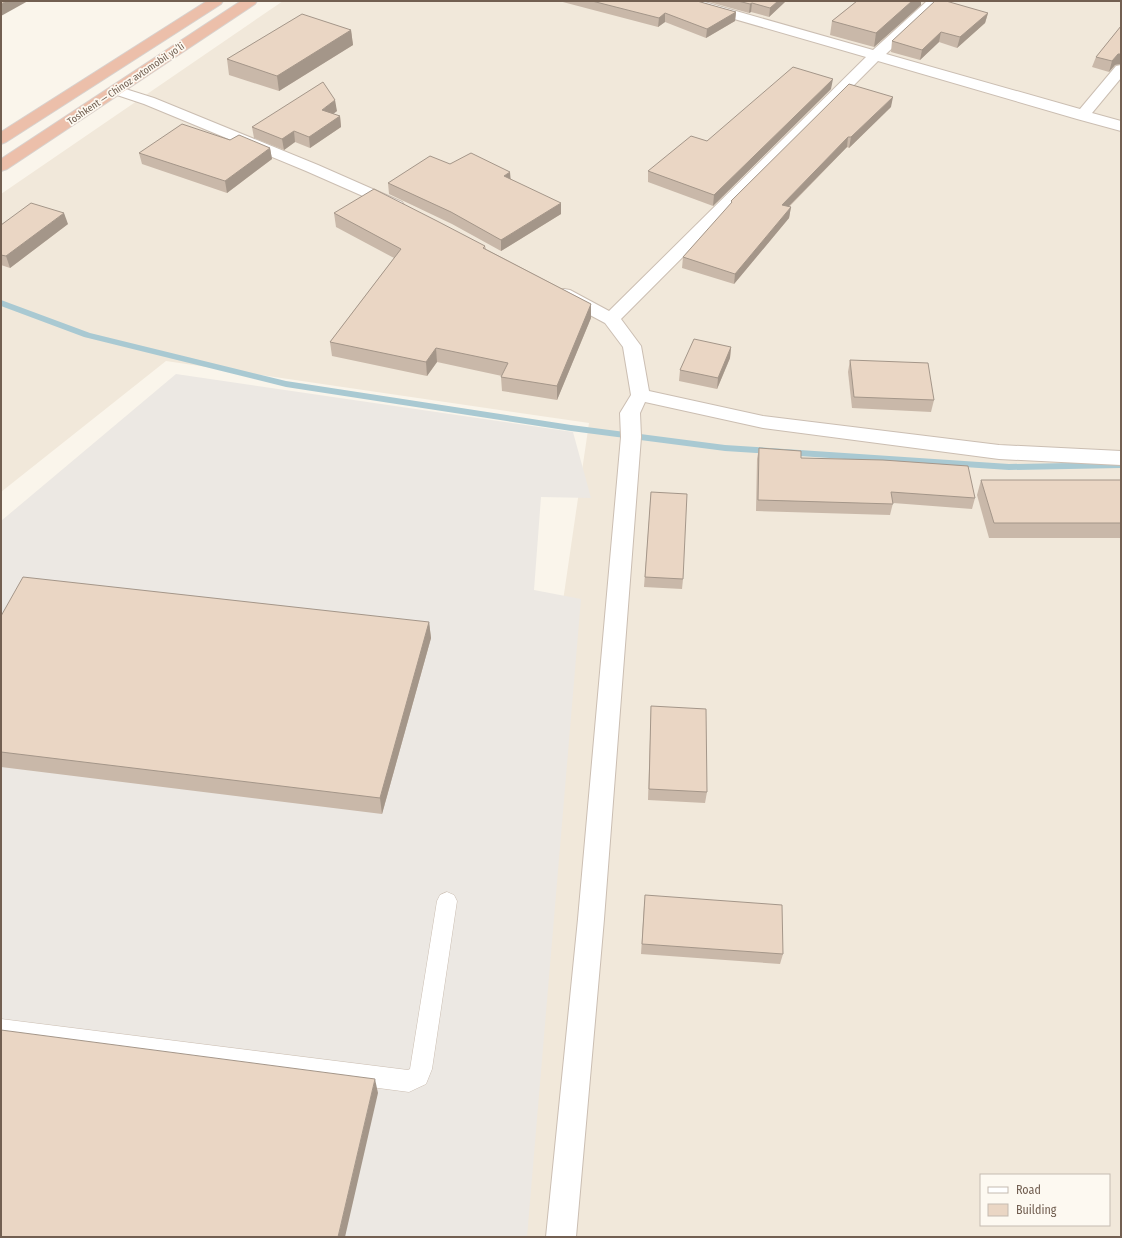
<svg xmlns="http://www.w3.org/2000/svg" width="1122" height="1238" viewBox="0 0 1122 1238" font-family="'Fira Sans Condensed',sans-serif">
<rect width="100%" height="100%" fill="#faf5eb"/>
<path fill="#f1e8da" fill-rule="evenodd" d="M283 1H1121V1237H470L589 423 166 361 1 492V194ZM981 1175H1109V1225H981Z"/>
<path fill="#ece8e3" d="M176 374 573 432 591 498 541 497 534 590 581 599 527 1237H1V521Z"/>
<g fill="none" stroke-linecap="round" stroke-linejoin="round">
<path fill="#a9c9d2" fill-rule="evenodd" d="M1 300 90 333 286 381 571 425 725 445 1009 464 1121 462V468L1009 470 725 451 571 431 286 387 84 337 1 306Z"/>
<g stroke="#cbbeb2" stroke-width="1">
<path id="lane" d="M447 892 454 895 457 901 432 1069 426 1084 409 1092 1 1039V1019L408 1070 410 1069 437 901 440 895Z"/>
</g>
<g stroke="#cbbeb2" stroke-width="2">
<g id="street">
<path d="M670 1H701L873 50 927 1H942L886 54 1080 109 1116 66 1121 65V78L1092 113 1121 121V131L1077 119 878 61 621 319 641 346 649 391 763 416 999 445 1121 451V465L999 459 763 428 645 402 640 413 641 437 604 919 576 1237H546L578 919 621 437 620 413 631 395 623 347 605 323 558 298 555 294 558 290 564 289 570 290 609 311 866 57 696 8 672 4Z"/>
<path d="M116 86 154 98 318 165 402 202 404 205 402 208 396 210 390 208 306 171 144 104 111 93 109 90 111 87Z"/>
</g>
</g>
<g stroke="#d8d2ce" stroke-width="2">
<g id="highway">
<path d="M207 1H223L221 4 6 142 1 144V132Z"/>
<path d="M241 1H257L255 4 7 169 1 171V159Z"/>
</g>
</g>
<use href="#lane" fill="#fff" fill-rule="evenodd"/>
<use href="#street" fill="#fff" fill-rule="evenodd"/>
<use href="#highway" fill="#ecbfaa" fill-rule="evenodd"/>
</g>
<g fill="#c9b8a9">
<path d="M559 1H697L736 12 735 21 706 38 665 22 658 27Z"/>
<path d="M706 1H786L769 17 751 12 749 13Z"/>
<path d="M857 1H921V5L874 47 830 35 832 21Z"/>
<path d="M988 13 985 23 957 48 939 42 920 60 891 52 892 41Z"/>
<path d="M1121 26 1115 65 1109 72 1092 67 1096 57Z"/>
<path d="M351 30 353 45 279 91 229 75 227 59Z"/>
<path d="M831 89 713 206 648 182V171L707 141Z"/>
<path d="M891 107 849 148 847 147 789 207H791L789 218 734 284 682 268 683 257 731 204V201Z"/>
<path d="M337 111 333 114 340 116 341 127 310 148 295 142 284 150 254 138 252 127Z"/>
<path d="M230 140 270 148 272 159 227 193 142 164 139 153Z"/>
<path d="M450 164 511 179 561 214 501 251 452 224 389 194 388 183Z"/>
<path d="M334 213 485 246 486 249 591 304V318L557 400 502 391 501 377 502 376 437 362 427 376 332 356 330 342 394 258 336 227Z"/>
<path d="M68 224 10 268 1 265V225Z"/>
<path d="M731 347 730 358 717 389 679 381 680 370Z"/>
<path d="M850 360 934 400 931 412 852 408 848 372Z"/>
<path d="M759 448 801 458 975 498 972 509 893 503 890 515 756 511 757 459Z"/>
<path d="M981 480H1121V538H989L977 495Z"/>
<path d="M651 492 683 579 682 589 644 587Z"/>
<path d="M1 616 429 622 431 638 382 814 1 767Z"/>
<path d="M651 706 707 792 705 803 648 800Z"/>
<path d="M644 906 783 954 780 964 641 954Z"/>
</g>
<g fill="#a49689">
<path d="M7 1H28L1 16V4Z"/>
<path d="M778 1H786L769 17 770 8Z"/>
<path d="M912 1H921V5L874 47 876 33Z"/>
<path d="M752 3 751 12 749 13 750 4Z"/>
<path d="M736 12 735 21 706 38 707 29Z"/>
<path d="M665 13V22L658 27 659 18Z"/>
<path d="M988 13 985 23 957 48 960 37Z"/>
<path d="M351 30 353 45 279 91 277 76Z"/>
<path d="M941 32 939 42 920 60 922 50Z"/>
<path d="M1118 54H1121V64L1115 65 1109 72 1112 61Z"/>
<path d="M833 79 831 89 713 206 714 195Z"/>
<path d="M893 97 891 107 849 148 851 137Z"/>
<path d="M335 100 337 111 324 121 322 110Z"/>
<path d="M340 116 341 127 310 148 309 137Z"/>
<path d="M294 131 295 142 284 150 282 139Z"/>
<path d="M848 137 847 147 780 215 782 205Z"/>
<path d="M270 148 272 159 227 193 225 181Z"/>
<path d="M510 172 511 183 504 176Z"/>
<path d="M561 203V214L501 251V240Z"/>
<path d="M791 207 789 218 734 284 735 274Z"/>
<path d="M64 213 68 224 10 268 6 256Z"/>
<path d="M591 304V318L557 400V386Z"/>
<path d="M731 347 730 358 717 389 718 378Z"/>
<path d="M436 348 437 362 427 376 426 362Z"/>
<path d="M429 622 431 638 382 814 380 798Z"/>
<path d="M375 1079 378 1093 345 1237H338Z"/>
</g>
<g fill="#ead6c4" stroke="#a49689">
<path d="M1 1H7L1 4Z"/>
<path d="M592 1H697L736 12 707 29 665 13 659 18Z"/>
<path d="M738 1H778L770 8 752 3 750 4Z"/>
<path d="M857 1H912L876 33 832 21Z"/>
<path d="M935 1H946L988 13 960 37 941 32 922 50 892 41Z"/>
<path d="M302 14 351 30 277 76 227 59Z"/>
<path d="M1121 26V54H1118L1112 61 1096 57Z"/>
<path d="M793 67 833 79 714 195 648 171 691 136 707 141Z"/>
<path d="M323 82 335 100 322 110 340 116 309 137 294 131 282 139 252 127Z"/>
<path d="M849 84 893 97 851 137H848L782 205 791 207 735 274 683 257 732 202 731 201Z"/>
<path d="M182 124 230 140 239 135 270 148 225 181 139 153Z"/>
<path d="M471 153 510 172 504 176 561 203 501 240 451 212 388 183 430 156 450 164Z"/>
<path d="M374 189 437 221 485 246 483 248 591 304 557 386 501 377 508 363 436 348 426 362 330 342 401 249 334 213Z"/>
<path d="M31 203 64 213 6 256 1 255V225Z"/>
<path d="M694 339 731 347 718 378 680 370Z"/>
<path d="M850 360 928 363 934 400 854 397Z"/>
<path d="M759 448 801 451V458L883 460 968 466 975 498 891 492 893 504 758 500Z"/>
<path d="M981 480H1121V523H994Z"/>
<path d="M651 492 687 494 683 579 645 577Z"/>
<path d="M23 577 429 622 380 798 1 752V616Z"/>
<path d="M651 706 706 709 707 792 649 789Z"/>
<path d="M645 895 782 905 783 954 642 944Z"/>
<path d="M1 1030 375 1079 338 1237H1Z"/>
</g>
<g text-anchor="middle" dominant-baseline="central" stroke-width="3.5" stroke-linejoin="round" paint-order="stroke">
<g font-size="10" fill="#725f51" stroke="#fdf9f1">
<text transform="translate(126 84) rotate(-34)">Toshkent — Chinoz avtomobil yoʻli</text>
</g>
</g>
<rect width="1122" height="1238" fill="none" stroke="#725f51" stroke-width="4"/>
<rect x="980" y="1174" width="130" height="52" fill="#fdf9f1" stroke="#c5bbb1"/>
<rect x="988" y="1187" width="20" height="6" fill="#ffffff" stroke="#c5bbb1"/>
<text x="1016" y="1194" font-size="12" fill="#725f51">Road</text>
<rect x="988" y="1204" width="20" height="12" fill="#ead6c4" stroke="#c5bbb1"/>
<text x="1016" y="1214" font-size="12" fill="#725f51">Building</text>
</svg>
